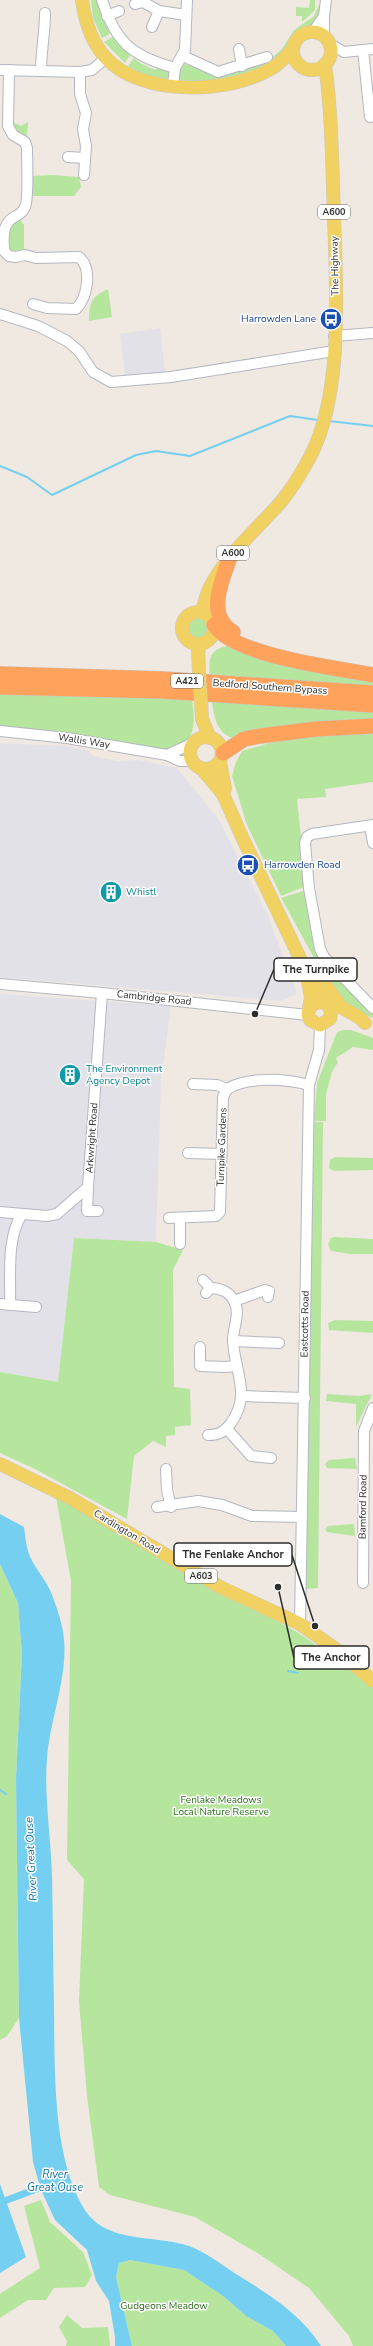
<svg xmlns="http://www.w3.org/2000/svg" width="373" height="2346" viewBox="0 0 373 2346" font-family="'Nunito Sans',sans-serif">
<rect width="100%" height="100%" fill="#efe9e1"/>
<g fill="#e3e1e8">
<path d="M160 328 165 372 125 376 120 334Z"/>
<path d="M0 743 64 746 88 750 93 756 118 761 139 760 177 768 219 820 268 916 297 994 281 1001 0 977Z"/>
<path d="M0 994 171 1006 161 1081 156 1242 74 1238 58 1382 0 1372Z"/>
</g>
<g fill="#b6e59e">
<path d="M91 0H96L110 34 102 38 93 18Z"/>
<path d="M310 0H315V10L302 22V16H296V7L309 8Z"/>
<path d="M319 5H322L321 14 313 25 294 37 284 54 245 76 219 83 179 80V71L184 64 191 66 192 64 203 68 204 71 217 76 252 67 274 56 282 49 294 30 314 16Z"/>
<path d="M113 37 130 55 125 63 104 42Z"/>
<path d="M134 58 140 63 155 70 159 67 170 71 169 78C158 84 138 71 128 66Z"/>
<path d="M12 122 21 126 28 122 27 136 16 131Z"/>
<path d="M53 175 79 177 81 187 74 196H31V176Z"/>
<path d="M19 218 24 225V251L15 254 8 251V231Z"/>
<path d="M108 289 112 317 89 321C89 302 91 297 108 289Z"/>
<circle cx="197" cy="628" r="11"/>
<path d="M227 646 254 656 373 678V687L210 677C209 660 208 650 227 646Z"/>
<path d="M0 692 192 700C194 713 197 735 183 745 179 748 172 748 167 750L43 730 0 727Z"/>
<path d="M212 701 373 709V720L236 739C217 735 214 718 212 701Z"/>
<path d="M373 732V782L325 789 326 797 297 799 306 886 281 896 247 825 232 776 236 762 242 751 287 738Z"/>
<path d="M306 890 314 945 320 955 373 1012V1018C367 1015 359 1013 353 1010 330 995 297 924 281 898Z"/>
<path d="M343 1030H351L373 1038V1050L353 1047 336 1058 338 1062 332 1072 326 1094V1121H314L317 1083 337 1032Z"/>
<path d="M314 1122H323L318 1588 306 1589Z"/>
<path d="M335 1157 373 1158V1170L334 1171 329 1168 330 1160Z"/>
<path d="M334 1237 373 1239V1254H350L331 1251 328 1244 331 1238Z"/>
<path d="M74 1238 156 1242 183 1250 173 1270 174 1387 190 1389 191 1425 175 1427V1435L166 1436V1447L153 1441 134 1456 127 1519 35 1469 0 1453V1372L58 1382Z"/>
<path d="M335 1320 373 1321V1333L329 1330 328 1323Z"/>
<path d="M327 1394 359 1396 372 1394 356 1427V1404L326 1401Z"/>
<path d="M355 1458 357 1469 327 1468 325 1464 329 1460Z"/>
<path d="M56 1497C117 1532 178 1567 239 1601 271 1620 306 1631 331 1660H339L373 1686V2346H353L349 2336 309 2288 259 2254 195 2217 110 2195 99 2187 87 2096 79 2001 84 1879 67 1860 71 1581Z"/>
<path d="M354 1524 355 1536 327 1532 325 1529 328 1526Z"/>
<path d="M0 1564 18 1603 22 1654 16 1779 19 2018 7 2036 0 2040Z"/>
<path d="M41 2200 50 2222 83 2252 92 2275 85 2287 54 2288 46 2300H28L0 2318V2294L40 2268 24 2206Z"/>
<path d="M130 2260 184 2270 223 2296 246 2316 273 2331 286 2346H132L116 2277 119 2263Z"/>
<path d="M67 2315 82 2328 108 2327 110 2346H66L67 2341 59 2327Z"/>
</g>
<g fill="#75cff0">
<path d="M0 1514 24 1527C25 1535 26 1544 28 1551 32 1565 44 1577 50 1590 55 1602 61 1619 63 1632 70 1672 50 1718 47 1758 44 1798 51 1837 52 1876 53 1920 53 1965 54 2009 55 2068 52 2154 83 2207 105 2245 154 2234 189 2246 205 2252 221 2264 236 2274 268 2294 300 2313 321 2346H286L273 2331 246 2316 223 2296 184 2270 130 2260 119 2263 116 2277 132 2346H115V2337L109 2301 96 2281 87 2250 55 2220 41 2190 33 2162 19 2018 16 1779 22 1654 18 1603 0 1564Z"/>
<path d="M0 2184 26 2257 0 2273Z"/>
</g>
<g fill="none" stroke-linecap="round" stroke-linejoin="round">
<g stroke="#75cff0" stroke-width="2">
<path d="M329 421 373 426"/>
<path d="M0 466 27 477 52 495 136 455 156 451 190 456 290 416 318 420"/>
<path d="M288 1671 298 1673"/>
<path d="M0 1790 6 1794"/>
</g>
<path stroke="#75cff0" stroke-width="7" d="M7 2200 50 2184"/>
<g stroke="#b4b7c1" stroke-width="12">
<g id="minor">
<path d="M102 0C116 43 132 56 175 68"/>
<path d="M135 4 143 2 159 11 186 15"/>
<path d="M107 16 119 11"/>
<path d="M152 27 159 11"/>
<path d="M313 32 324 16"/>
<path d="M324 36V16L326 0"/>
<path d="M330 44 344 52 373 49"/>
<path d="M239 49 242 66"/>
<path d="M363 50 370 117"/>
<path d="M183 56 218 72 267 57"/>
<path d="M0 70 80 72 92 70 106 58"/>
<path d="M9 70 8 126 13 135 25 142 27 148C27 159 29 200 25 207 23 212 19 215 14 217 1 225 4 238 4 251L9 256 16 257 25 255 36 258 79 257C93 269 87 298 76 309L47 308 33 304"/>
<path d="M41 71C41 51 45 33 45 13"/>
<path d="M80 72V94L86 113 83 129 86 146 84 175"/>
<path d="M173 86 175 68 185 50 187 0"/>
<path d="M68 157 85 158"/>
<path d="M0 314 38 326 67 341 79 351 93 372 111 382 171 377 334 351"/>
<path d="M334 336 373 333"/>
<path d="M0 731 67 738 167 755 180 761H192"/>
<path d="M167 755 193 743"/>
<path d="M373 825 312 834 307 837 305 843 309 888 320 949 324 957 373 1008"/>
<path d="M370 826 373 843"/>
<path d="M0 984 102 993 308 1015"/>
<path d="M193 1084 217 1085 227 1089"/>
<path d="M188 1153 221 1154"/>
<path d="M88 1187 87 1211H98"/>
<path d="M0 1212 47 1216 57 1214 88 1187 102 993"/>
<path d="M169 1218 216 1216 220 1212 223 1097 227 1089C248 1076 286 1079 309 1085"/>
<path d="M180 1244V1218"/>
<path d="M203 1280 211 1288"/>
<path d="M206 1293 211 1288C220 1288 230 1292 234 1301 241 1313 233 1327 233 1340 234 1371 252 1394 231 1423 224 1432 219 1435 208 1435"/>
<path d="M234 1301 265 1290 269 1291 268 1297"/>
<path d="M0 1304 36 1307"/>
<path d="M10 1305C11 1276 6 1239 22 1214"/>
<path d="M233 1341 279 1343"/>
<path d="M200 1347V1366L225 1367 237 1366"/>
<path d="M242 1396 305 1398"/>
<path d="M227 1429 251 1456 271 1458"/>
<path d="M166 1469 167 1490 171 1507"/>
<path d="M157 1507 198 1501 222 1505 252 1516 302 1517"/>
<path d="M363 1583 364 1431 373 1408"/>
<path d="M300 1624 309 1085 319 1050 320 1025"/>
</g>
</g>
<g stroke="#c9c9c9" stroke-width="14">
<g id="major">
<path d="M82 0C85 22 91 42 106 58 141 97 231 94 272 68 280 64 286 56 292 50"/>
<circle cx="312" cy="51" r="19"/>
<path d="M202 612C204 605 206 596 209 589 226 555 255 531 280 503 292 489 302 472 311 455 344 389 336 288 334 215 332 164 332 114 325 64"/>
<circle cx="198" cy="628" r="16"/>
<path d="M198 644 199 674"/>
<path d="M201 702 202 719 210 738"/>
<circle cx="206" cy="753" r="16"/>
<path d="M220 762 225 788 223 794"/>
<path d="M201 768 223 794 242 837 308 975 324 1002"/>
<path d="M320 977 341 1007 360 1018 365 1023"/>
<path d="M308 981 311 997 308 1015 310 1020 320 1025 330 1019C332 1011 330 1007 324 1002L314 1003 310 1008"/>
<path d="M0 1464 70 1498 220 1587 300 1624 340 1652 373 1681"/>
</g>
</g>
<g stroke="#c9c9c9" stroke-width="16">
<g id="highway">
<path d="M230 557C222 580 205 616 233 632"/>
<path d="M214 625C234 656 336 668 373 675"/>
<path d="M0 674 162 679 373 693"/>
<path d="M0 687 161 691 373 705"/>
<path d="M223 753 244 739 260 736 316 729 373 726"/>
</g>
</g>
<use href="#minor" stroke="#fff" stroke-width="10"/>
<use href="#major" stroke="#f2d163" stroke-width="13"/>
<use href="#highway" stroke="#ffa35c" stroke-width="15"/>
<g stroke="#c9c9c9" stroke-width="14" stroke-linecap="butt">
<path id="major-bridge" d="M199 674 201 702"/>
</g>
<use href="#major-bridge" stroke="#f2d163" stroke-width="13"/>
</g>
<defs>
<g id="bus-disc" transform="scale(1.15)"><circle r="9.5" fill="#1a4fb4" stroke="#fff"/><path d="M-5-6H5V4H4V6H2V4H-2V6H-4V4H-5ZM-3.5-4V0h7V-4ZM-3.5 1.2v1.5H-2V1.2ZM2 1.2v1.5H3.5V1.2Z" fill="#fff"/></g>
<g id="building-disc" transform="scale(1.15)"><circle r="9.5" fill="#0f9aa8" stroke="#fff"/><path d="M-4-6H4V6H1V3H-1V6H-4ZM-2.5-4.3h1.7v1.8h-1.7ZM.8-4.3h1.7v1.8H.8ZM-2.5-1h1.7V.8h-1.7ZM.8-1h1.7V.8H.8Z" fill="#fff"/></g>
</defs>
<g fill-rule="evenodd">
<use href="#bus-disc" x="331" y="319"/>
<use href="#bus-disc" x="248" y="865"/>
<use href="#building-disc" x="111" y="892"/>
<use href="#building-disc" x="70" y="1075"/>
</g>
<g text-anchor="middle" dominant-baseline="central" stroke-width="3" stroke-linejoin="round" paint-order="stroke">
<g fill="#fff" stroke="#6d6d6d" stroke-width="1">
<rect x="318" y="205" width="32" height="14" rx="3"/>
<rect x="217" y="546" width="32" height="14" rx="3"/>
<rect x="171" y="674" width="32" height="14" rx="3"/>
<rect x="185" y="1569" width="32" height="14" rx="3"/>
</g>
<g font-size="9" font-weight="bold" fill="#2e2e2e">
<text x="334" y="212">A600</text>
<text x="233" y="553">A600</text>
<text x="187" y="681">A421</text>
<text x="201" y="1576">A603</text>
</g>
<g font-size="10" fill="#2e2e2e" stroke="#fff">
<text transform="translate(335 266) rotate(-91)">The Highway</text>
<text transform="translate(270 687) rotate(4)">Bedford Southern Bypass</text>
<text transform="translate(84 741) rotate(9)">Wallis Way</text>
<text transform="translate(154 998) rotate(6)">Cambridge Road</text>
<text transform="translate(92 1138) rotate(-86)">Arkwright Road</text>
<text transform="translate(222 1147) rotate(-88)">Turnpike Gardens</text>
<text transform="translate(305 1324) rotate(-89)">Eastcotts Road</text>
<text transform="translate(363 1507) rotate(-89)">Bamford Road</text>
<text transform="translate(127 1532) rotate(31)">Cardington Road</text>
</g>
<g font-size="10" fill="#164399" stroke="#fff" text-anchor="end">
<text x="316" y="319">Harrowden Lane</text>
<text x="264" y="865" text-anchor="start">Harrowden Road</text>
</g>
<g font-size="10" fill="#0d838f" stroke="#fff" text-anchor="start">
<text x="126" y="892">Whistl</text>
<text x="86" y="1069">The Environment<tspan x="86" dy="12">Agency Depot</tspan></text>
</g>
<g font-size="10" fill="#2c6e1b" stroke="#fff">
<text x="221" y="1800">Fenlake Meadows<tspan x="221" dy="12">Local Nature Reserve</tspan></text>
<text x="164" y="2306">Gudgeons Meadow</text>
</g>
<g font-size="11" font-style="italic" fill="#0d6fa3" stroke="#fff">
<text transform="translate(31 1859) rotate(-93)">River Great Ouse</text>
<text x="55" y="2174">River<tspan x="55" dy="13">Great Ouse</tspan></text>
</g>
</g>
<path fill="none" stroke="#2e2e2e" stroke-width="1.5" d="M255 1014L274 969M315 1626L292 1555M278 1587L294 1658"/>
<g fill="#2e2e2e" stroke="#fff" stroke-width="1.5">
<circle cx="255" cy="1014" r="4"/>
<circle cx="315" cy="1626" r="4"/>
<circle cx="278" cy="1587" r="4"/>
</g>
<g fill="#fff" stroke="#2e2e2e" stroke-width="1.5">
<rect x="274" y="958" width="83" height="23" rx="4"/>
<rect x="174" y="1543" width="118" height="23" rx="4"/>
<rect x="294" y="1646" width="75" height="23" rx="4"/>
</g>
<g font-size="11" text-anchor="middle" font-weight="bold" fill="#2e2e2e">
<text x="316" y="973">The Turnpike</text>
<text x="233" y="1558">The Fenlake Anchor</text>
<text x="331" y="1661">The Anchor</text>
</g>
</svg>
